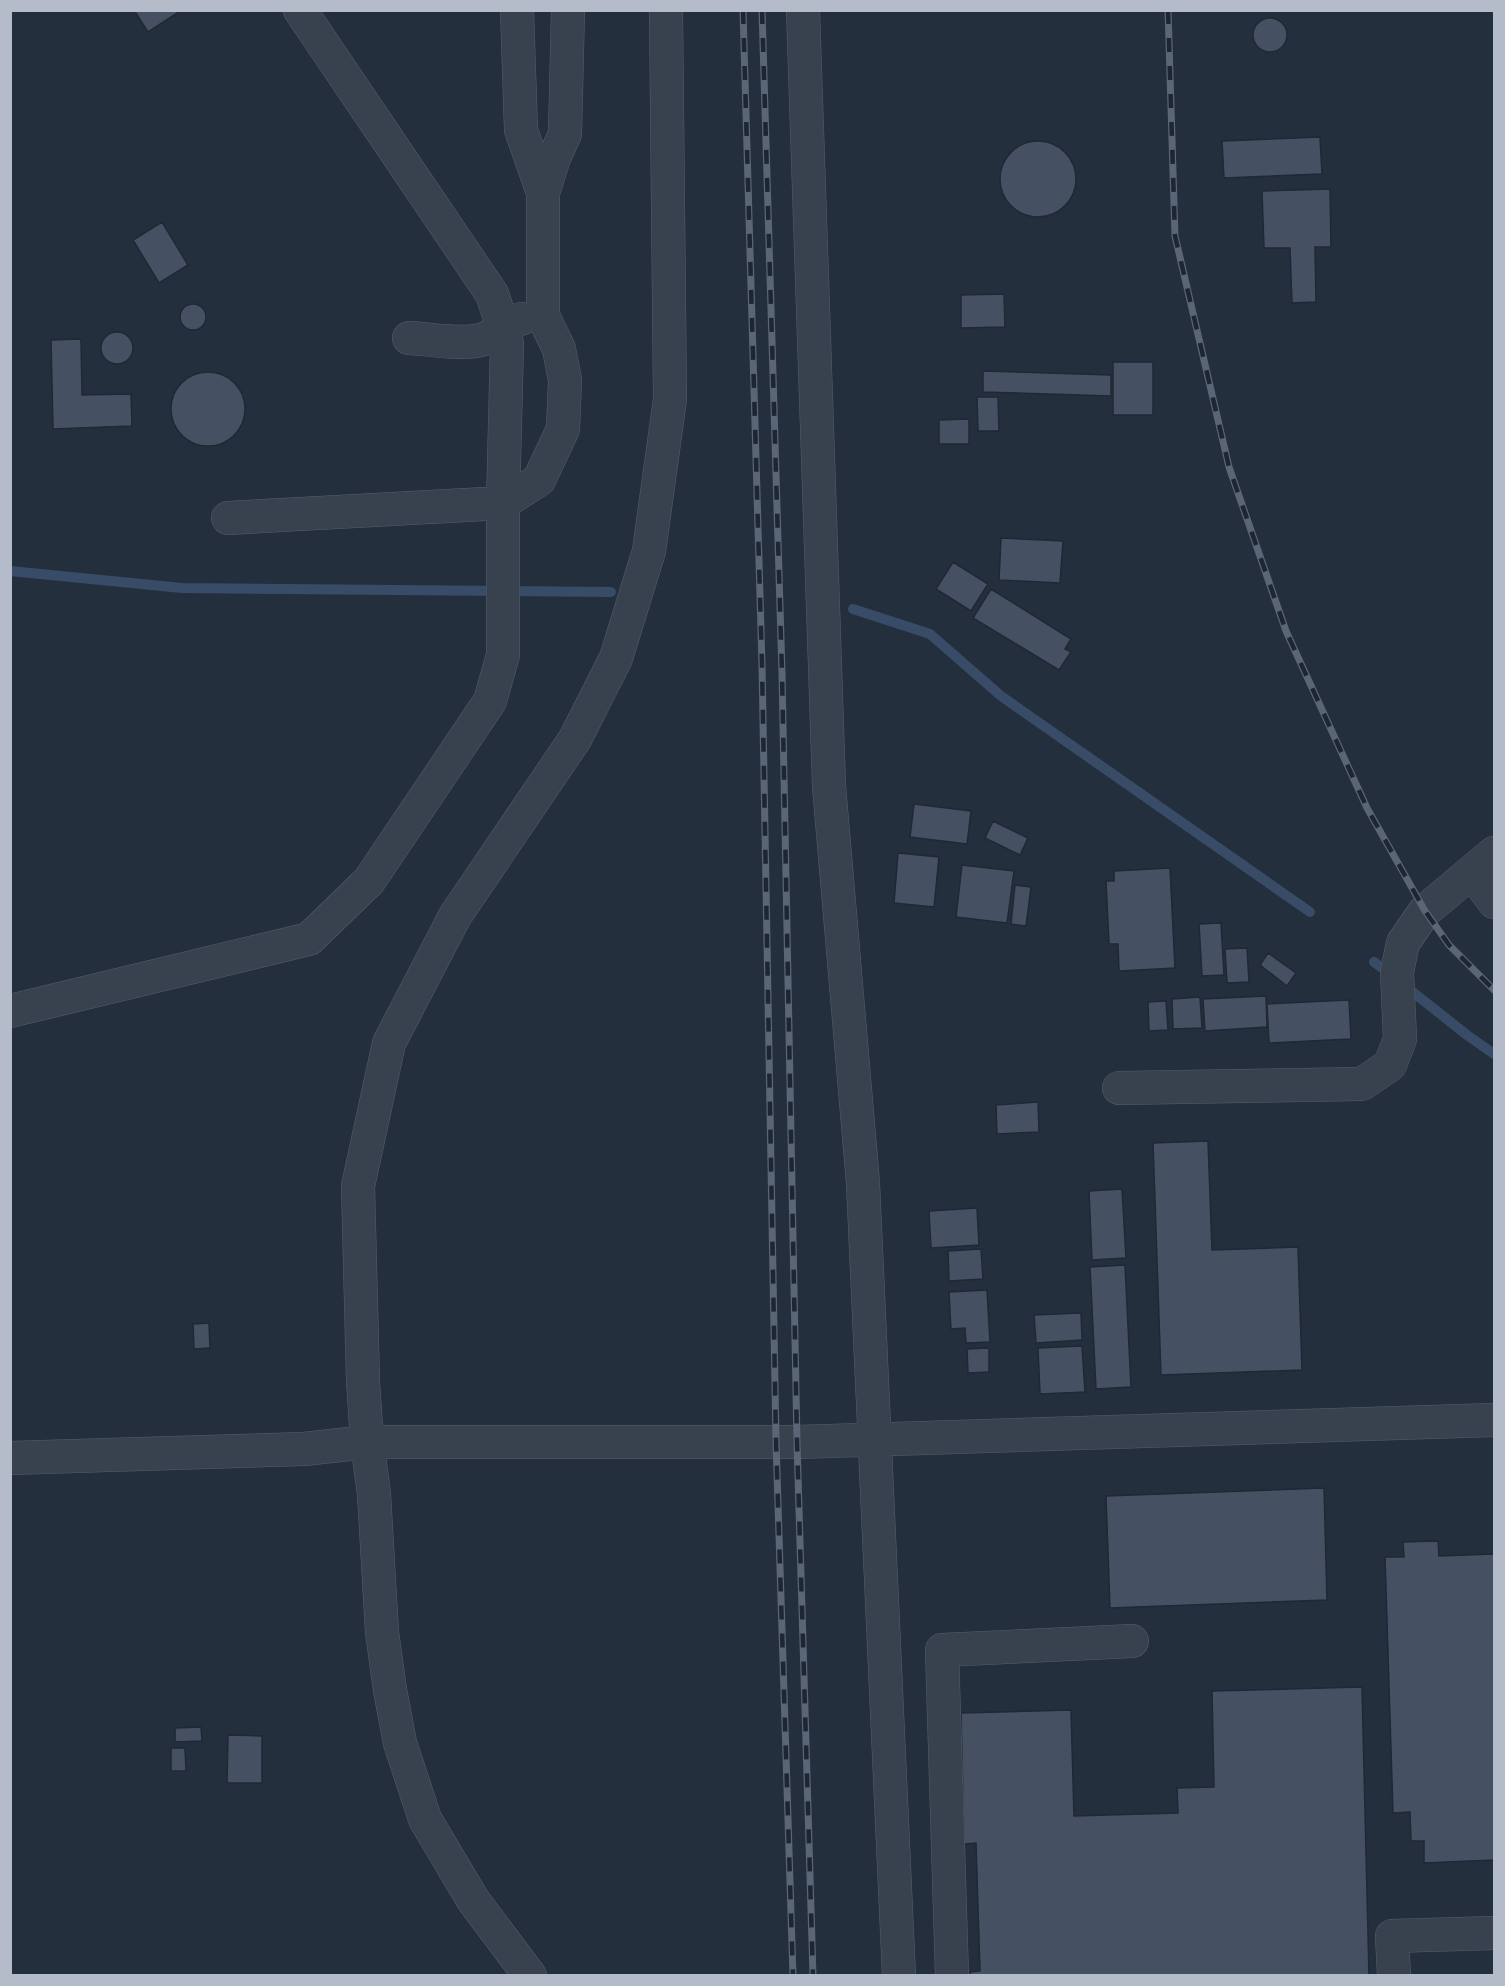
<svg xmlns="http://www.w3.org/2000/svg" width="1505" height="1986" viewBox="0 0 1505 1986" font-family="Quicksand,sans-serif">
  <rect width="100%" height="100%" fill="#242f3e"/>
  <g fill="none" stroke-linecap="round" stroke-linejoin="round">
    <!-- stream -->
    <path stroke="#394c67" stroke-width="10" d="M10 571 182 588 611 592
      M853 609 930 634 1001 696 1310 912
      M1374 962 1393 976
      M1405 986 1467 1035 1494 1054"/>
  </g>
  <!-- building -->
  <path fill="#455162" stroke="#1f2835" stroke-width="1.5" d="M134 10H182L148 32Z
    M1253 35a17 17 0 1 1 34 0a17 17 0 1 1-34 0Z
    M1320 137 1322 174 1224 178 1222 141Z
    M1000 179a38 38 0 1 1 76 0a38 38 0 1 1-76 0Z
    M1330 189 1331 247H1315L1316 302 1292 303 1290 248H1264L1262 191Z
    M162 222 188 265 159 283 133 240Z
    M1004 294 1005 327 961 328V295Z
    M180 317a13 13 0 1 1 26 0a13 13 0 1 1-26 0Z
    M101 348a16 16 0 1 1 32 0a16 16 0 1 1-32 0Z
    M81 339 82 395 131 394 132 426 53 429 51 340Z
    M1113 362H1153V415H1113Z
    M983 371 1111 375V396L983 392Z
    M171 409a37 37 0 1 1 74 0a37 37 0 1 1-74 0Z
    M977 397H998L999 431H978Z
    M969 419V444H939V420Z
    M1001 538 1063 541 1060 583 999 580Z
    M953 562 988 584 971 611 936 589Z
    M991 589 1071 639 1065 649 1071 652 1059 670 973 618Z
    M914 804 971 811 967 844 910 837Z
    M993 821 1028 838 1020 855 985 838Z
    M898 853 939 857 934 907 894 903Z
    M962 865 1014 871 1007 923 956 917Z
    M1170 868 1175 968 1119 971 1118 944H1109L1106 881H1114V871Z
    M1015 885 1031 887 1026 926 1011 924Z
    M1221 923 1224 975 1202 976 1199 924Z
    M1247 948 1249 982 1227 983 1225 949Z
    M1268 953 1296 973 1287 986 1260 965Z
    M1266 996 1267 1027 1205 1031 1203 999Z
    M1200 997 1202 1028 1173 1029 1172 999Z
    M1349 1000 1351 1039 1269 1043 1267 1004Z
    M1166 1001 1168 1030 1149 1031 1148 1002Z
    M1038 1102 1039 1132 997 1134 996 1105Z
    M1208 1141 1212 1250 1298 1247 1302 1370 1161 1375 1153 1143Z
    M1122 1189 1126 1258 1092 1260 1089 1191Z
    M977 1208 979 1245 931 1248 929 1211Z
    M981 1249 983 1279 949 1281 948 1251Z
    M1125 1265 1131 1387 1096 1389 1090 1267Z
    M987 1290 990 1342 966 1343 965 1328 951 1329 949 1292Z
    M1081 1313 1082 1340 1036 1343 1034 1315Z
    M209 1323 210 1348 194 1349 193 1324Z
    M1082 1346 1085 1392 1040 1394 1038 1348Z
    M989 1348V1372L968 1373 967 1349Z
    M1324 1488 1327 1600 1110 1608 1106 1496Z
    M1438 1541 1439 1556 1494 1554V1860L1424 1863V1841H1411L1410 1812 1393 1813 1385 1557H1404L1403 1542Z
    M1362 1687 1369 1976H970V1972L980 1971 976 1843 964 1844 961 1713 1071 1710 1074 1816 1178 1813 1177 1788 1214 1787 1212 1691Z
    M201 1727 202 1741 175 1742V1728Z
    M228 1735 262 1736V1783H227Z
    M171 1748H185L186 1771H171Z"/>
  <g fill="none" stroke-linecap="round" stroke-linejoin="round">
    <!-- minor casing -->
    <g stroke="#565f6c" stroke-width="34">
      <path id="minor" d="M517 10 521 130 543 193
        M803 10 829 786 863 1183 899 1976
        M409 338C430 339 465 346 484 339 497 334 507 322 521 319
        M228 518 503 503 539 480 563 429 565 380 559 349 543 316V193L554 158 565 134 568 10
        M1472 872 1494 902
        M10 1011 309 939 369 881 490 701 503 655V503L507 344 503 327 492 294 300 10
        M1119 1088 1362 1084 1390 1065 1400 1039 1397 972 1403 943 1425 911 1494 853
        M10 1458 304 1449 367 1442H797L1494 1420
        M530 1976 473 1900 425 1819 400 1743 390 1690 382 1632 374 1494 367 1442 363 1381 358 1186 389 1043 455 916 575 739 616 658 649 551 670 399 666 10
        M952 1976 942 1650 1132 1641
        M1394 1976 1392 1936 1494 1933"/>
    </g>
    <!-- minor -->
    <use href="#minor" stroke="#38414e" stroke-width="33"/>
    <!-- rail casing -->
    <g stroke="#5a6575" stroke-width="7">
      <path id="rail" d="M743 10 762 665 776 1441 793 1976
        M762 10 782 673 797 1442 813 1976
        M1168 10 1175 236 1229 467 1286 631 1367 808 1425 911 1449 945 1494 990"/>
    </g>
    <!-- rail -->
    <use href="#rail" stroke="#1d2633" stroke-width="4.5" stroke-dasharray="14" stroke-linecap="butt"/>
  </g>
  <!-- border -->
  <rect width="1505" height="1986" fill="none" stroke="#b4bcc9" stroke-width="24"/>
</svg>
